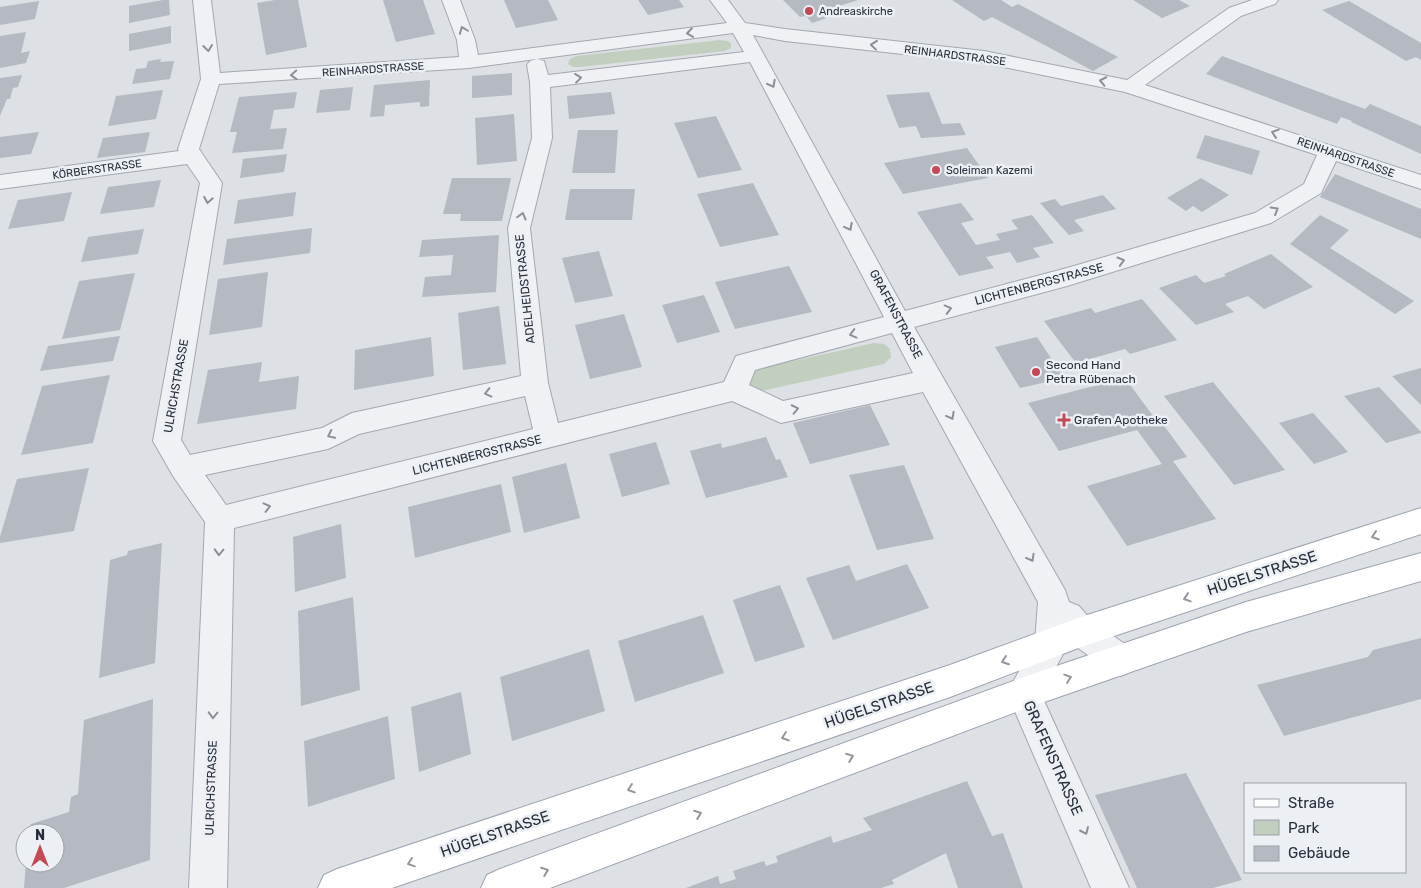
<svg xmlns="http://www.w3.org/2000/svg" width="1421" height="888" viewBox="0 0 1421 888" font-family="Rubik,sans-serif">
  <rect width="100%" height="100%" fill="#dde0e5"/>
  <!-- green -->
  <path fill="#c2cfbe" d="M720 40 727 41 731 43V48L725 51 580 67H573L568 64 570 59 576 56Z
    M874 343 884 344 890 349 891 357 884 364 766 390H756L749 384 750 375 757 369Z"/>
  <!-- building -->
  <path fill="#b4b9c2" d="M163 0H169L170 15 129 23V6Z
    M275 0H298L307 47 266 55 257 3Z
    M383 0H423L435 34 396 42Z
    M504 0H548L558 20 516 28Z
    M638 0H679L684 7 648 15Z
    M783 0H858L820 12 827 18 812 23 806 16 800 17Z
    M952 0H1001L1012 7 1018 4 1118 57 1093 71 992 17 984 21Z
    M1133 0H1179L1190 6 1162 18Z
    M39 1 35 19 0 25V7Z
    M1349 1 1421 43V60L1416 57 1406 61 1322 10Z
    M171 26V43L129 51V34Z
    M26 32 21 53 30 51 26 63 0 68V36Z
    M1222 56 1365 109 1370 104 1421 126V154L1351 122 1352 121 1341 117 1337 124 1206 74Z
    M161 59 160 62 174 61 170 79 132 84 136 69 146 68 148 61Z
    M512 73V95L472 98V76Z
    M22 75 18 87 13 88 10 99H7L0 116V78Z
    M430 80 429 106 420 107V102L385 105 384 116 370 117 374 85Z
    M353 87 350 110 316 113 320 90Z
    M163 90 156 119 108 126 116 96Z
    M297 92 294 108 274 110 270 129 287 128 283 149 232 153 237 132H230L239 97Z
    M611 92 615 114 569 119 567 96Z
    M929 92 942 124 960 123 966 135 921 138 916 126 899 128 886 95Z
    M514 114 517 161 477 165 475 118Z
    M716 116 742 170 698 178 674 123Z
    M578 130H618L615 173H572Z
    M39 132 31 154 0 158V137Z
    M150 132 145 152 97 158 103 138Z
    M1205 135 1260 151 1252 175 1196 158Z
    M967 148 988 178 903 194 884 163Z
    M287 154 284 172 240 178 243 159Z
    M1335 174 1421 209V239L1320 197Z
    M452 178H511L502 221H460L461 214H443Z
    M1201 178 1229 195 1202 212 1193 206 1186 211 1167 198Z
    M161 180 154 207 100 214 108 187Z
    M753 183 779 235 720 247 697 194Z
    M570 189H635L632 220H565Z
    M72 192 64 221 8 229 18 200Z
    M296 192 293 216 234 224 238 200Z
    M1103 195 1116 209 1074 220 1084 231 1069 235 1040 203 1055 199 1061 206Z
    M961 203 974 220 961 223 976 245 1000 240 996 234 1018 229 1011 220 1032 215 1054 243 1033 248 1040 257 1017 263 1010 252 986 257 994 268 959 276 917 212Z
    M1320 215 1349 230 1330 248 1414 301 1395 314 1290 244Z
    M312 228 310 253 223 265 227 239Z
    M144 229 138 254 81 262 88 237Z
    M499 235 496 292 422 297 425 277 451 275 453 255 419 257 422 240Z
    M599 251 613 296 575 303 562 258Z
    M1271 254 1313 287 1264 309 1248 296 1225 304 1234 312 1196 325 1159 288 1196 275 1204 283 1226 276 1224 274Z
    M789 266 812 312 735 329 715 282Z
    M268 272 262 327 209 335 218 279Z
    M135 273 120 330 62 339 79 281Z
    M704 295 720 332 677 343 662 305Z
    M1142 299 1177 340 1130 354 1125 349 1076 363 1044 321 1091 308 1095 313Z
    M499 306 506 364 463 370 458 313Z
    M624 314 642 367 590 379 575 325Z
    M120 336 113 361 40 371 48 346Z
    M431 337 434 376 354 390 355 350Z
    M1037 337 1064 378 1020 388 995 347Z
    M262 362 259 382 299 376 296 409 197 424 208 370Z
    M1421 368V405L1392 376Z
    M110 375 93 443 21 455 42 386Z
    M1125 378 1159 424 1162 423 1187 457 1173 461 1216 519 1127 546 1087 486 1162 464 1137 430 1059 451 1028 403Z
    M1213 382 1285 470 1234 485 1164 396Z
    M1379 387 1421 432V433L1386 443 1344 396Z
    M870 405 890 445 810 464 793 423Z
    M1313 413 1348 452 1314 464 1279 423Z
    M766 437 776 460 780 459 788 477 706 498 690 451 721 443 722 448Z
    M656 442 670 484 622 497 609 454Z
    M566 463 580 518 524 533 512 477Z
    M904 465 934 539 877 550 849 475Z
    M89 468 74 531 0 543V537L17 479Z
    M501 484 511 532 415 558 408 507Z
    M341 524 346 578 295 592 293 537Z
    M162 543 155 663 99 678 110 560 127 555 128 551Z
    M907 564 929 608 833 640 806 578 849 565 856 581Z
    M780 585 805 647 755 662 733 600Z
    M353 597 360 690 301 706 298 611Z
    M703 615 724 673 635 702 618 641Z
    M1421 638V699L1284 736 1257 685 1368 657 1373 650Z
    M589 649 605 711 512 741 500 677Z
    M461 692 471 754 419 772 411 707Z
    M153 699 150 860 64 888H24L26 863H55V833H30L31 824 69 812 71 797 78 794 84 720Z
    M388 716 395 779 308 807 304 741Z
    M1186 773 1242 880 1213 888H1137L1095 795Z
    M967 781 992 836 1003 833 1023 888H958L946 853 892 880 894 884 881 888H686L718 876 720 884 736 879 733 871 764 861 766 866 778 862 776 856 831 836 833 843 872 830 863 818Z"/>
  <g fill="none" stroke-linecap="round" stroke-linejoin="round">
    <!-- street casing -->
    <g stroke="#a3a7af" stroke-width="2">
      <path id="street" d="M193 0H211L220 73 459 57 457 40 442 0H460L475 40 478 55 727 23 710 0H728L745 23 785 29 984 51 1127 80 1229 8 1252 0H1278L1275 4 1241 16 1145 85 1421 175V189L1336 161 1321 193 1271 223 1067 286 914 327 1065 590 1069 602 1079 606 1092 621 1132 649 1137 660 1132 671 1121 676 1110 671 1067 640 1062 656 1041 694 1129 888H1091L1007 693 1035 642 1038 602 923 392 781 423 732 401 234 528 227 888H189L205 522 173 476 153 441 200 183 187 164 0 189V175L179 151 178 149 201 79ZM733 33 744 52 548 75 544 61 537 59 530 61 527 65 530 82 532 138 508 228 521 376 352 413 322 428 190 455 181 440 222 183 199 149 219 84 469 68ZM753 35 785 41 984 63 1125 92 1317 155 1304 184 1255 213 1067 268 905 311ZM750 62 884 317 736 356 724 382 558 423 548 383 530 228 552 138 550 87ZM892 333 913 373 783 401 749 385 755 370ZM525 396 533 429 226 505 205 475 328 449 359 434Z"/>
    </g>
    <!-- primary casing -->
    <g stroke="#9da4b0" stroke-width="2">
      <path id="primary" d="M1421 508V534L1081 647 950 697 392 888H318L324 875 337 869 950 665 1081 617Z
        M1421 553V581L1246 632 1024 709 550 888H481L487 875 500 869 1024 677 1246 602Z"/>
    </g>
    <!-- street -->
    <use href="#street" fill="#eff1f4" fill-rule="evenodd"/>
    <!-- primary -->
    <use href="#primary" fill="#fff" fill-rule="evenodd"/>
  </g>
  <!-- one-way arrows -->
  <defs><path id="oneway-chevron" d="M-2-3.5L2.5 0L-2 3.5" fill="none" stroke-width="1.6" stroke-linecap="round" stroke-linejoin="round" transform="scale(1.25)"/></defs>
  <g stroke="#8b9098">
    <use href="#oneway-chevron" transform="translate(463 30) rotate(-111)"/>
    <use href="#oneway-chevron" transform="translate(690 33) rotate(172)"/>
    <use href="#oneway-chevron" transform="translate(874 45) rotate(-174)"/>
    <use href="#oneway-chevron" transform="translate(208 48) rotate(83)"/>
    <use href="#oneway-chevron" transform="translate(294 75) rotate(177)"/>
    <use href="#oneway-chevron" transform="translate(578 78) rotate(-7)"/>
    <use href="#oneway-chevron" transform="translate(1103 81) rotate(-168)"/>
    <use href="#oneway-chevron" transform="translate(772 84) rotate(62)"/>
    <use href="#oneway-chevron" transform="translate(1275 133) rotate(-162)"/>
    <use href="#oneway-chevron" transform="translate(208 200) rotate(100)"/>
    <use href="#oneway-chevron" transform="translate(1275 210) rotate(-31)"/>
    <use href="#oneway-chevron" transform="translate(522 216) rotate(-75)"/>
    <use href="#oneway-chevron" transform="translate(849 227) rotate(62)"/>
    <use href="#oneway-chevron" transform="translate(1121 261) rotate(-16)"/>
    <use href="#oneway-chevron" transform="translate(948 309) rotate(-15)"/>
    <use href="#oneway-chevron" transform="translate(853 334) rotate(165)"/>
    <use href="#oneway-chevron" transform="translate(488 393) rotate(167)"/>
    <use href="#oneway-chevron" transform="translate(795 409) rotate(-12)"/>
    <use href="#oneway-chevron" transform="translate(951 416) rotate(61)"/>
    <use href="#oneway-chevron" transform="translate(331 435) rotate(154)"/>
    <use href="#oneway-chevron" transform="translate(267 507) rotate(-14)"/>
    <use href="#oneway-chevron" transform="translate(219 552) rotate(92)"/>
    <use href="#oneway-chevron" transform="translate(1031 558) rotate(61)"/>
    <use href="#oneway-chevron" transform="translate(213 715) rotate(92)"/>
    <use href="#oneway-chevron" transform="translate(1085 831) rotate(66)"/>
  </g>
  <g stroke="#93969d">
    <use href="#oneway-chevron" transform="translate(1375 536) rotate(162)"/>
    <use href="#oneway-chevron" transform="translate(1187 598) rotate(162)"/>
    <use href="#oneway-chevron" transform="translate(1005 661) rotate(160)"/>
    <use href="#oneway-chevron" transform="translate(1068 678) rotate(-19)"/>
    <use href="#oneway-chevron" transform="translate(785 737) rotate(161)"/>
    <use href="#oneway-chevron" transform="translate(850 757) rotate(-21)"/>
    <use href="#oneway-chevron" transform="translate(631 789) rotate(161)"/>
    <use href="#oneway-chevron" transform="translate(698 814) rotate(-21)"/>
    <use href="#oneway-chevron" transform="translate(411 863) rotate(161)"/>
    <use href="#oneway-chevron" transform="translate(545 871) rotate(-21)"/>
  </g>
  <!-- markers -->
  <g fill="#c34957" stroke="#eceff3" stroke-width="2">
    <circle cx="809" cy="11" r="5"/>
    <circle cx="936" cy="170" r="5"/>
    <circle cx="1036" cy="372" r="5"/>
    <path d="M1061.5 412.5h5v5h5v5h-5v5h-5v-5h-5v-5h5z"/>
  </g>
  <g text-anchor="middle" stroke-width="5" stroke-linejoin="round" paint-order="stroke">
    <!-- far-poi labels -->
    <g font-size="11" fill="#272e3b" stroke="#eceff3" text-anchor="start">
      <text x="819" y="15">Andreaskirche</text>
      <text x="946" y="174">Soleiman Kazemi</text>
    </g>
    <!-- far-street labels -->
    <g font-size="11" fill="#272e3b" stroke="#eceff3">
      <text transform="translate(955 55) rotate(7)" y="4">REINHARDSTRASSE</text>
      <text transform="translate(373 69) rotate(-4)" y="4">REINHARDSTRASSE</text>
      <text transform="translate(1346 157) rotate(19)" y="4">REINHARDSTRASSE</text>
      <text transform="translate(97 169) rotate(-8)" y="4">KÖRBERSTRASSE</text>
    </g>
    <!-- street labels -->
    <g font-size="12" fill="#272e3b" stroke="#eceff3">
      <text transform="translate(1039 284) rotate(-15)" y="4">LICHTENBERGSTRASSE</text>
      <text transform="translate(525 289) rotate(-96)" y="4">ADELHEIDSTRASSE</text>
      <text transform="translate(896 314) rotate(62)" y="4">GRAFENSTRASSE</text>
      <text transform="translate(176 386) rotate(-80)" y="4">ULRICHSTRASSE</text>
      <text transform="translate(477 455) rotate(-14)" y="4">LICHTENBERGSTRASSE</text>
      <text transform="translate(211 788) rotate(-88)" y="4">ULRICHSTRASSE</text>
    </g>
    <!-- poi labels -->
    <g font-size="12" fill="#272e3b" stroke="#eceff3" text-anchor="start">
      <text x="1046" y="369">Second Hand<tspan x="1046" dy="14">Petra Rübenach</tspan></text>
      <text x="1074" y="424">Grafen Apotheke</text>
    </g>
    <!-- near-street labels -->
    <g font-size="15" fill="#272e3b" stroke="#eceff3">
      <text transform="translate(1262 573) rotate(-18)" y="5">HÜGELSTRASSE</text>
      <text transform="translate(879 705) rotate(-19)" y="5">HÜGELSTRASSE</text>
      <text transform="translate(1053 758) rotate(66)" y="5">GRAFENSTRASSE</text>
      <text transform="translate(495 834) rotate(-19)" y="5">HÜGELSTRASSE</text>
    </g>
  </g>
  <!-- legend -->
  <rect x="1244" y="783" width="162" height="90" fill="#eceff3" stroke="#9da2a9"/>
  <rect x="1254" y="799" width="25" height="8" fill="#ffffff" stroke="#9da2a9"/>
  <text x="1288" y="808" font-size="15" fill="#272e3b">Straße</text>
  <rect x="1254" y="820" width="25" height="15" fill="#c2cfbe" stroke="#9da2a9"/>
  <text x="1288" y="833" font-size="15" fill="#272e3b">Park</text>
  <rect x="1254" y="846" width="25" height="15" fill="#b4b9c2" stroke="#9da2a9"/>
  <text x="1288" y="858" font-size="15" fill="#272e3b">Gebäude</text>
  <!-- north arrow -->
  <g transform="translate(40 848)"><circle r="24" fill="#eceff3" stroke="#9da2a9"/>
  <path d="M0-4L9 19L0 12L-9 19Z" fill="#c34957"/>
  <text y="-8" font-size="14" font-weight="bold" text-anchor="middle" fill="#272e3b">N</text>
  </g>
</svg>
